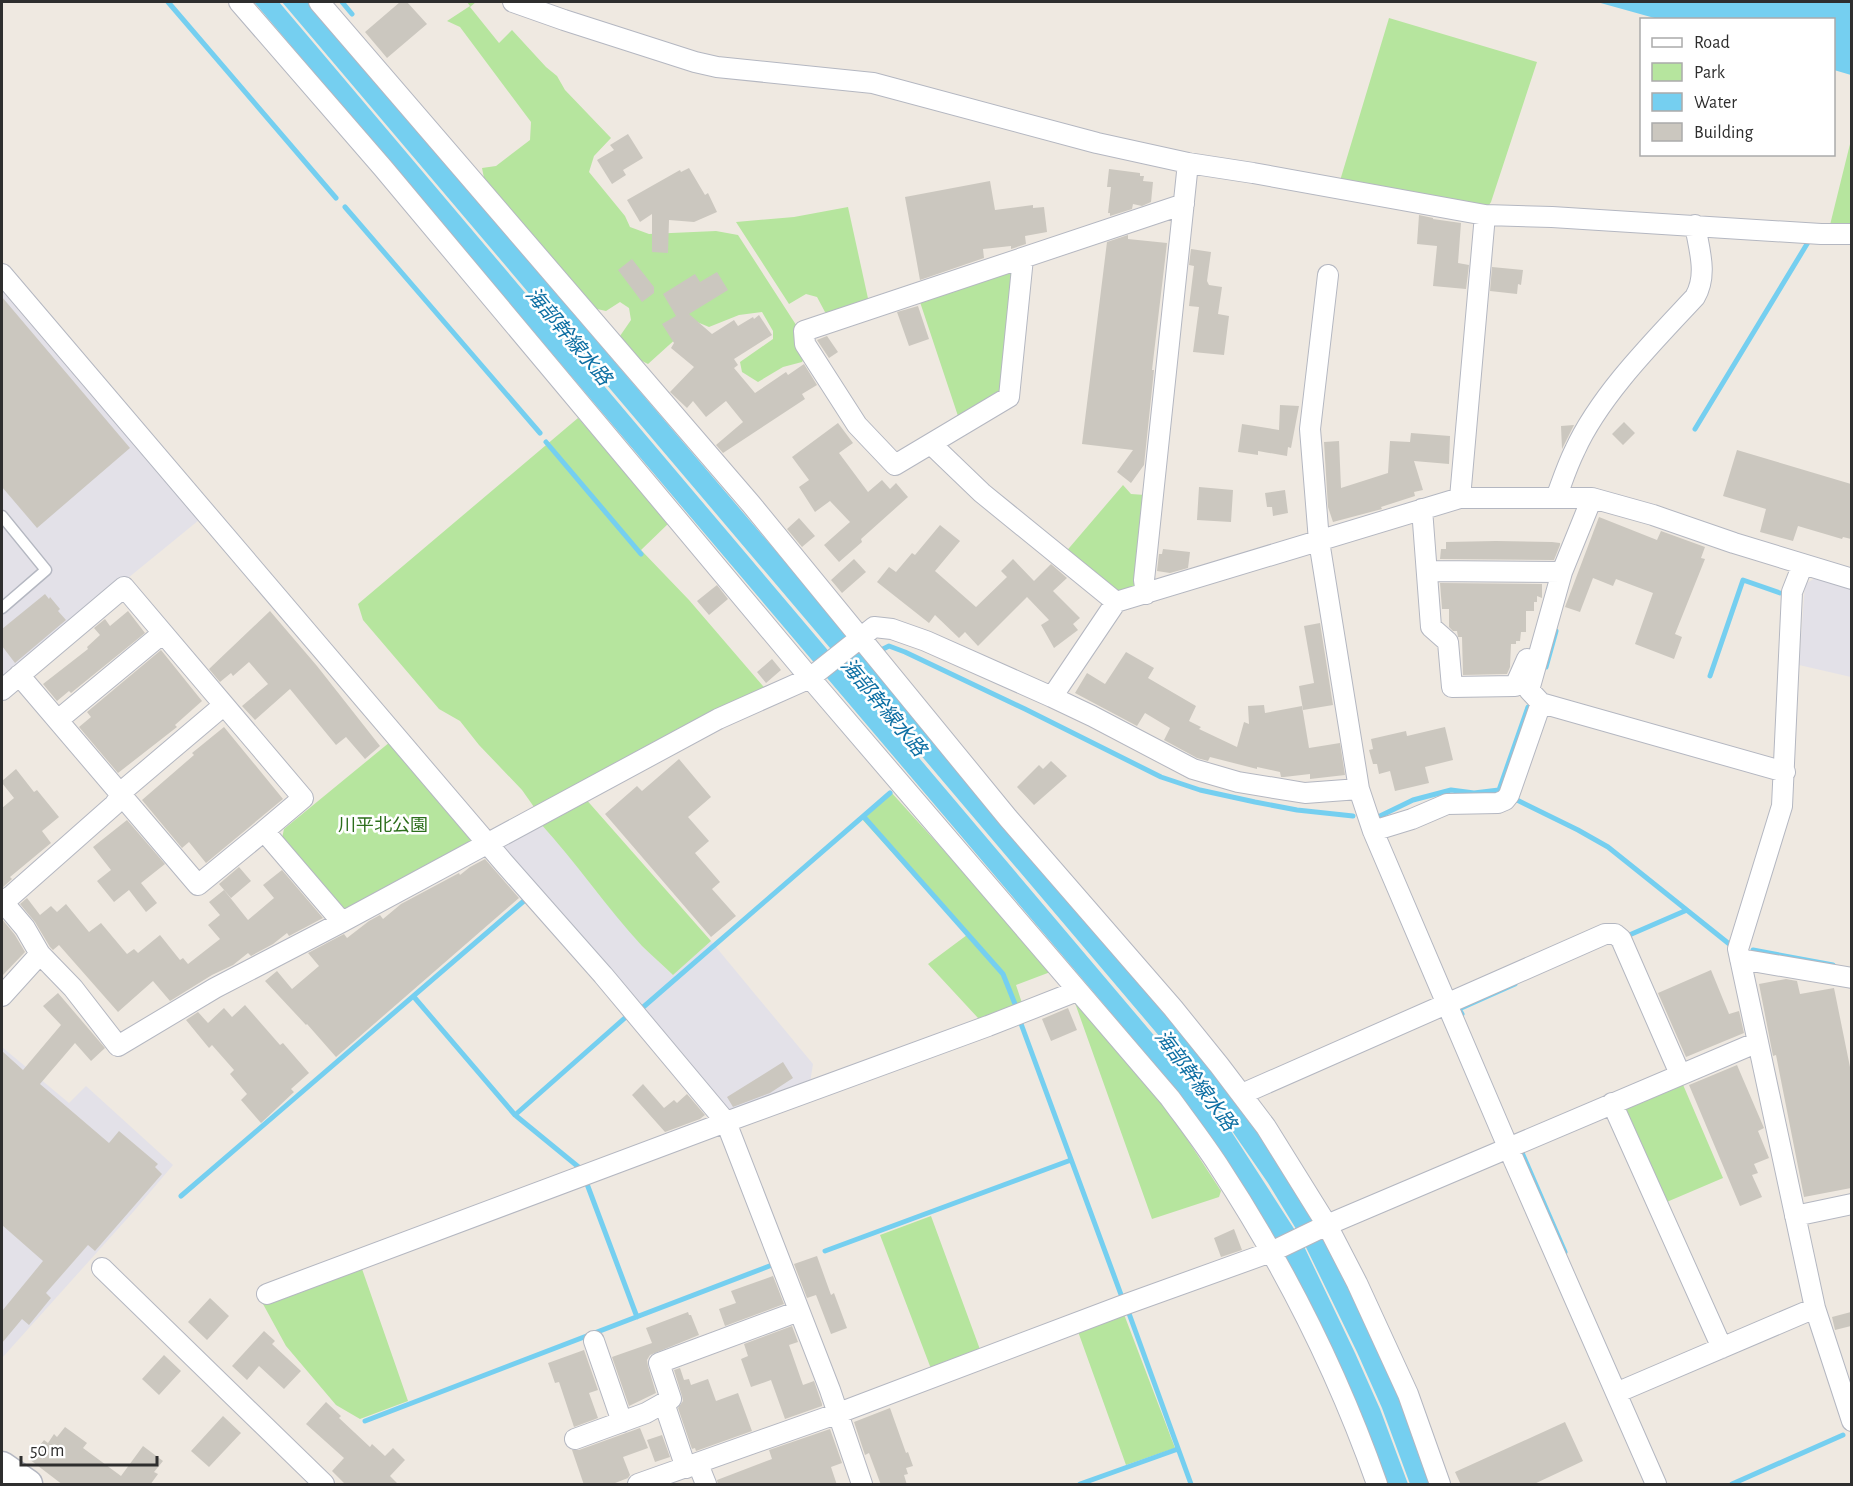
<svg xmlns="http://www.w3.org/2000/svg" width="1853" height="1486" viewBox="0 0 1853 1486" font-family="'Alegreya Sans','Noto Sans JP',sans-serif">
  <rect width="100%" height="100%" fill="#efe9e1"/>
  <!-- industrial -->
  <path fill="#e3e1e8" d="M2 290 199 520 2 681Z
    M1817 577 1851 589V677L1799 665 1805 584Z
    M540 823 563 848 596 891 642 946 673 975 711 941 813 1064 809 1089 728 1114 502 852 503 844Z
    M2 1047 69 1103 86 1086 173 1165 134 1211 2 1358Z"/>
  <!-- green -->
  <path fill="#b6e59e" d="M467 2H476L470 7 499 43 512 30 546 67 557 76 565 90 611 138 594 156 589 172 625 216 630 227 649 234 716 231 738 235 800 331 806 355 802 362 783 367 758 382 742 372 740 362 773 339V331L762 312 739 315 709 327 697 322 679 336 648 364 636 358 620 336 631 320 629 308 620 302 606 311 597 309 485 183 482 168 496 166 530 140 531 122 460 27 447 21 470 6Z
    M1389 18 1537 62 1491 202 1487 208 1339 184Z
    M1851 140V229H1829Z
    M848 207 869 303 839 318 825 312 817 297 806 294 789 304 736 222 794 217Z
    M1011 267 1017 272 1005 390 959 419 919 299Z
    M578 418 670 522 641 550 689 600 768 692 566 794 534 807 522 790 479 745 460 721 439 709 363 620 358 604Z
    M1123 485 1131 494 1145 495 1137 584 1129 593 1115 596 1064 554Z
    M390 742 476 842 351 910 341 908 282 838 284 829Z
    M890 791 1053 971 1016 985 1025 1012 987 1022 978 1018 928 964 967 935 861 818Z
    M584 797 711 941 673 975C663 965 652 956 642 946 606 907 576 862 540 823Z
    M1075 1003 1110 1038 1170 1113 1221 1191 1219 1197 1152 1219Z
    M1681 1080 1723 1178 1662 1204 1621 1113 1626 1102Z
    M931 1216 982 1355 933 1374 880 1235Z
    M361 1266 408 1401 360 1419 336 1405 286 1346 263 1304Z
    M1122 1309 1175 1448 1126 1465 1076 1326Z"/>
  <!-- water -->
  <path fill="#75cff0" d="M254 2H279L1196 1085 1229 1128 1300 1238 1355 1353 1380 1409 1408 1484H1387C1356 1404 1322 1323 1280 1247 1247 1188 1209 1134 1168 1080Z
    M282 2H308L1005 820 1212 1068 1257 1129 1320 1227 1400 1397 1432 1484H1410L1382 1408 1357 1352 1301 1237 1268 1183 1199 1083Z
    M1597 2H1851V75L1834 70V20L1658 19Z"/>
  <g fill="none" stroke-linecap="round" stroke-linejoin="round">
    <!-- stream -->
    <path stroke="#75cff0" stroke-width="5" d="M168 2 336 198
      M342 2 352 14
      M345 207 540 433
      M1695 429 1810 239
      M546 442 641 554
      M883 649 889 646 905 652 1025 709 1161 777 1200 790 1255 802 1297 810 1353 816
      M1546 667 1556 631
      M1710 676 1743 580 1780 593
      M1515 799 1578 830 1608 847 1733 947
      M1380 816 1413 800 1451 790 1474 793 1499 790 1528 707
      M864 817 1003 974 1017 1009
      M1627 936 1687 910
      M1753 950 1833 965
      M414 997 515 1115 581 1169
      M641 1009 890 793
      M1462 1014 1459 1009 1515 984
      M1020 1021 1123 1300
      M515 1115 626 1017
      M1520 1148 1565 1252
      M587 1184 637 1317
      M181 1196 525 900
      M825 1251 1071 1160
      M1127 1308 1191 1484
      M365 1421 772 1265
      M1080 1484 1178 1449
      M1732 1484 1843 1435"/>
  </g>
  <!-- building -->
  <path fill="#cbc7bf" d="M400 2H407L427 24 387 58 365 32Z
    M628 134 643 158 623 170 626 175 612 184 597 160 614 150 610 145Z
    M689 168 705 195 708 193 717 212 694 222 669 220 668 253 652 252V214L640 222 627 200 680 170 681 172Z
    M1109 169 1140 173V176H1144L1143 181 1153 182 1151 202 1142 206 1133 204 1132 209 1110 216V213H1108L1111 187H1107Z
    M990 181 995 210 1033 205V208L1044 207 1047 232 1025 236 1026 244 1011 249V246L983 249 984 258 920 280 905 197Z
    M1419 215 1433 218V219L1461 223 1458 263 1469 265 1466 289 1433 286 1437 246 1417 244Z
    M1128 235V239L1167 243 1152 370H1154L1144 465 1131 483 1117 472 1133 450 1082 444 1107 242Z
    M1191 249 1211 252 1207 281 1209 285 1222 287 1218 314 1229 316 1224 355 1193 352 1199 307 1189 306 1194 266 1189 265Z
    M632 259 654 287V293L642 302 618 270Z
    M1492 267 1523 270 1521 285 1518 284 1517 294 1490 291Z
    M717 272 728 290 689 314 712 334 734 320 738 326 753 317 754 319 759 315 772 335 734 359 738 365 734 368 755 393 786 372 788 375 804 364 817 385 802 394 805 399 723 453 716 445 743 422 726 401 706 417 693 401 687 408 670 392 694 367 671 348 674 343 662 324 676 316 663 294 695 274 700 282Z
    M2 297 130 448 37 528 2 487Z
    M918 306 929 339 909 346 897 312Z
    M827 336 838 352 829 358 817 340Z
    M1280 405 1299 406 1291 448 1288 447 1287 456 1258 451V455L1238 452 1242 424 1279 430Z
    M1624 422 1635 433 1623 445 1612 434Z
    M838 423 853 443 839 453 868 492 882 480 890 489 896 483 908 497 861 539 862 542 839 562 824 545 850 522 830 501 815 512 799 487 809 480 792 457Z
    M1574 425 1562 449 1561 426Z
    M1411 433 1450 436 1449 464 1414 461 1423 490 1414 492 1415 496 1381 507 1382 509 1333 522 1328 507 1324 442 1339 441 1341 488 1388 473 1390 441 1410 442Z
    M1737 450 1851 484V539L1843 537 1842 539 1798 526 1793 541 1760 532 1766 509 1723 496Z
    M1199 487 1233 490 1231 522 1197 520Z
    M1285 490 1288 513 1273 516 1272 507H1267L1265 493Z
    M1599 517 1657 540 1661 531 1705 547 1701 558 1705 559 1675 634 1682 637 1674 659 1635 644 1653 593 1616 579 1613 586 1593 578 1580 612 1565 607Z
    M799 518 815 536 802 547 787 529Z
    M940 525 960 541 935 571 976 607 1007 577 1001 571 1013 559 1034 581 1051 564 1067 578 1053 591 1080 618 1073 624 1078 630 1054 648 1041 625 1049 620 1027 597 978 646 965 632 959 638 935 615 929 623 877 582 889 567 896 572 912 553 915 555Z
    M1496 541 1552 542 1560 543V545L1554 560 1440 559 1441 549H1446V542Z
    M1163 549 1190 552 1188 568 1170 573 1157 571 1159 554H1162Z
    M854 559 866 572 842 593 831 580Z
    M1440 583 1542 584V598L1537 596V602H1534V611H1526V632H1521L1520 641H1516V644H1511L1510 667 1507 674 1463 675 1462 637H1458L1457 631H1453L1449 627V609H1442Z
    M717 585 728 599 709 615 697 601Z
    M45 594 49 599 50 597 60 609 58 611 66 620 15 663 2 646V629Z
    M128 611 145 633 71 693 69 691 57 701 43 684 88 649 87 647 100 635 94 628 105 619 110 626Z
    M270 611 317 666 380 746 365 759 346 737 336 745 290 689 255 720 242 706 268 684 249 662 233 676 231 673 220 682 209 669Z
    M1320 623 1333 705 1303 710 1299 686 1314 683 1304 626Z
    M161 650 202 701 175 725 177 727 118 773 79 727 91 717 87 712Z
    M1126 652 1154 668 1148 678 1196 706 1189 721 1201 727 1199 729 1237 747 1244 722 1249 724 1248 706 1264 705 1265 713 1302 706 1309 748 1340 743 1345 775 1310 779V774L1284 777H1281L1280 772 1257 767V769L1210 757 1208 761 1197 758 1164 740 1170 728 1145 713 1137 726 1075 693 1087 673 1105 684Z
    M772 659 781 670 766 683 757 672Z
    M224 727 283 799 206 863 189 842 182 848 142 800 194 755 192 753Z
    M1445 727 1453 760 1425 767 1429 783 1395 791 1390 771 1379 774 1377 764H1373L1369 750 1373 749 1371 739 1406 731 1407 736Z
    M679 759 711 797 688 817 709 841 695 853 720 882 712 889 736 916 711 937 605 814 637 786 642 791Z
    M1051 761 1067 776 1034 805 1017 787 1039 765 1043 769Z
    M16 769 34 792 37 790 59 817 42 831 51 843 10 877 12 879 2 888V808L14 798 2 783V781Z
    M127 820 165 864 141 883 157 903 146 912 129 890 114 902 97 881 111 870 93 847Z
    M485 859 519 898 336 1057 307 1024 306 1025 265 981 277 971 292 989 319 966 308 953 344 934 347 938 369 921 380 915 383 919 401 904 459 873 460 875 470 867Z
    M239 867 251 881 231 898 219 884Z
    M282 870 323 918 289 936 287 933 273 944 251 956 248 953 233 965 212 975 170 1001 153 981 118 1012 59 945 53 950 50 947 35 922 20 904 27 898 40 915 51 906 57 912 66 904 89 932 101 923 127 954 134 949 138 953 160 935 180 960 183 958 188 964 220 939 208 925 220 915 209 902 224 890 248 920 274 898 263 885Z
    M2 919 15 935 25 952 2 976Z
    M1711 970 1729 1014 1739 1011 1744 1033 1686 1057 1658 993Z
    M1786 979 1797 981 1800 994 1834 988 1851 1072V1188L1804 1197 1776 1055 1773 1056 1759 984Z
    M58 993 105 1048 91 1061 75 1043 40 1084 109 1143 119 1131 158 1164 155 1167 162 1174 95 1251 88 1245 46 1293 51 1298 29 1325 22 1319 2 1343V1311L43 1261 2 1225V1051L23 1070 61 1025 43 1006Z
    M245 1005 280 1045 283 1043 309 1073 291 1089 294 1092 261 1123 241 1100 247 1094 230 1074 234 1070 212 1045 209 1048 186 1020 198 1012 208 1023 224 1008 232 1017Z
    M1068 1008 1077 1030 1051 1041 1042 1019Z
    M783 1062 793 1078 770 1093 733 1107 727 1097Z
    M1737 1065 1764 1128 1758 1131 1769 1158 1754 1164 1758 1173 1752 1175 1762 1197 1740 1206 1689 1085Z
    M643 1084 664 1108 674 1100 677 1103 687 1094 705 1115 700 1119 665 1132 632 1095Z
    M1234 1229 1242 1250 1221 1257 1214 1238Z
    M817 1256 831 1295 834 1293 847 1328 831 1334 816 1295 807 1298 794 1264Z
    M773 1276 784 1304 725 1326 719 1309 736 1303 731 1291Z
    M210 1298 229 1316 207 1340 188 1322Z
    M688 1312 689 1315H691L699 1335 650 1355 647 1360 648 1366 656 1393 629 1406 612 1357 652 1343 646 1328Z
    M1851 1312V1326L1835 1330 1832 1317Z
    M792 1326 798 1342 789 1345 803 1385 814 1381 822 1404V1406L785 1419 771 1380 751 1387 741 1359 748 1356 744 1344Z
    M264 1331 275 1341 272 1344 301 1371 284 1389 259 1366 247 1380 232 1366Z
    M584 1350 598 1390 589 1393 598 1418 574 1427 559 1382 555 1383 548 1363Z
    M164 1355 181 1371 159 1395 142 1379Z
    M680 1368 684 1380 689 1379 691 1385 708 1379 716 1401 738 1393 752 1431 696 1451 695 1448 692 1449 678 1408 683 1401 682 1396 674 1370Z
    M326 1402 341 1416 339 1418 370 1447 372 1444 385 1456 393 1448 405 1460 390 1476 399 1485H346L332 1471 344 1458 306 1424Z
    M890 1408 906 1453 908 1452 913 1466 906 1468 908 1474 904 1475 907 1485H881L869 1453 865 1455 854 1422Z
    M223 1416 241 1433 209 1467 191 1451Z
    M1565 1422 1583 1461 1532 1485H1461L1455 1472Z
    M65 1427 87 1443 83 1448 121 1476 143 1446 163 1461 154 1472 158 1474 150 1485H63L29 1459 44 1440 48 1443 54 1434 57 1437Z
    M640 1428 648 1448 623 1457 630 1475 628 1478 610 1485H584L572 1450H579Z
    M830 1429 842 1463 831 1467 837 1485H718L717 1480 772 1459 769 1450Z
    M662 1435 670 1457 655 1462 647 1440Z"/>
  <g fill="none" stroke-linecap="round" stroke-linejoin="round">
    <!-- service casing -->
    <g stroke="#b4b7c1" stroke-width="13">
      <path id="service" d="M2 516 46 570 2 608"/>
    </g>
    <!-- minor casing -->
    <g stroke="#b4b7c1" stroke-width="22">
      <path id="minor" d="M239 2 383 168 810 678 1170 1098C1186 1120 1203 1142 1218 1165 1283 1264 1338 1373 1377 1484
        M319 2 751 504 1008 818 1173 1008 1219 1065 1266 1127 1327 1225 1357 1283 1408 1394 1440 1484
        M513 2 564 20 695 62 717 67 873 83 1097 143 1188 163 1253 173 1485 215 1552 217 1821 234H1852
        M1023 258 1009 397 895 465 857 425 805 344 804 331 1184 204
        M2 274 504 863 603 975 726 1122 830 1390 862 1484
        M1328 275 1310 429 1319 541 1359 789
        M931 444 982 493 1116 602
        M1460 498 1485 215
        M1556 498C1562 482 1567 466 1575 450 1600 395 1654 341 1695 297 1708 275 1699 249 1695 225
        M1422 509 1431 627 1448 642 1452 687 1515 686 1527 659
        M1803 564 1792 592 1782 806 1738 949 1815 1308 1852 1421
        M1427 571 1562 572
        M1146 594 1144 580 1188 163
        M19 675 198 885 264 831
        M2 690 124 587 303 798 264 831 342 922
        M1052 697 1116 602 1460 498H1592L1653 515 1734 543 1852 579
        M1541 703 1785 772
        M58 720 163 633
        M1373 831 1412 819 1447 804 1498 803 1505 800 1509 795 1541 703 1529 690 1562 572 1592 498
        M2 901 11 896 114 805 126 788 224 705
        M2 901 25 928 40 954
        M1740 959 1852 978
        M2 996 40 954 73 988 118 1046 215 988 342 922 718 719 810 678 874 627 892 629 926 641 1052 697 1092 716 1193 769 1238 782 1305 793 1359 789 1373 831 1508 1147 1656 1484
        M1242 1094 1605 934H1615L1621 939 1680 1074
        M1612 1103 1722 1348
        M1795 1216 1852 1204
        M102 1268 324 1484
        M267 1294 726 1122 988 1026 1077 991
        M594 1341 622 1422
        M1616 1393 1815 1308
        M664 1403 686 1468
        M575 1439 646 1413 671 1399 659 1363 799 1311
        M698 1464 706 1484
        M638 1484 836 1414 1121 1306 1271 1252 1327 1225 1758 1042"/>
    </g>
    <!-- secondary casing -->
    <g stroke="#b4b7c1" stroke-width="31">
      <path id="secondary" d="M2 1466 28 1484"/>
    </g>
    <!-- service -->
    <use href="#service" stroke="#fff" stroke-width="10"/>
    <!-- minor -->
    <use href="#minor" stroke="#fff" stroke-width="20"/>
    <!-- secondary -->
    <use href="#secondary" stroke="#fff" stroke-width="28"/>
  </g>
  <g text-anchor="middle" stroke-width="5" stroke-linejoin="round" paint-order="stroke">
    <!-- park labels -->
    <g font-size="18" fill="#2c6e1b" stroke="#fff">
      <text x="383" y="831">川平北公園</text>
    </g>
    <!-- water labels -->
    <g font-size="20" font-style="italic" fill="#0d6fa3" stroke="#fff">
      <text transform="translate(569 336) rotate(50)" y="7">海部幹線水路</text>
      <text transform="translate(884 707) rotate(50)" y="7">海部幹線水路</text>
      <text transform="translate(1196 1080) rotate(53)" y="7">海部幹線水路</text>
    </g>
  </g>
  <!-- border -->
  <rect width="1853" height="1486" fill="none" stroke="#2e2e2e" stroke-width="6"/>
  <!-- legend -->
  <rect x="1640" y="18" width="195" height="138" fill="#ffffff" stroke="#ababab" stroke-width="1.5"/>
  <rect x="1652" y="38" width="30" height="9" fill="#ffffff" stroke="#ababab" stroke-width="1.5"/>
  <text x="1694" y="48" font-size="18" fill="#2e2e2e">Road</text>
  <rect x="1652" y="63" width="30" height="18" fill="#b6e59e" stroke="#ababab" stroke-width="1.5"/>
  <text x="1694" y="78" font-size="18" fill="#2e2e2e">Park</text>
  <rect x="1652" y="93" width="30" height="18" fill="#75cff0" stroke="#ababab" stroke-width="1.5"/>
  <text x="1694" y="108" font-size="18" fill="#2e2e2e">Water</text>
  <rect x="1652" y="123" width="30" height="18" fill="#cbc7bf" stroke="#ababab" stroke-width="1.5"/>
  <text x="1694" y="138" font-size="18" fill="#2e2e2e">Building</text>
  <!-- scale -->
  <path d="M21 1456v9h136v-9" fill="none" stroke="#2e2e2e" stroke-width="3"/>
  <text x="30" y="1456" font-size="18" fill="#2e2e2e" stroke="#ffffff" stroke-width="4.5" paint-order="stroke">50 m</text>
</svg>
